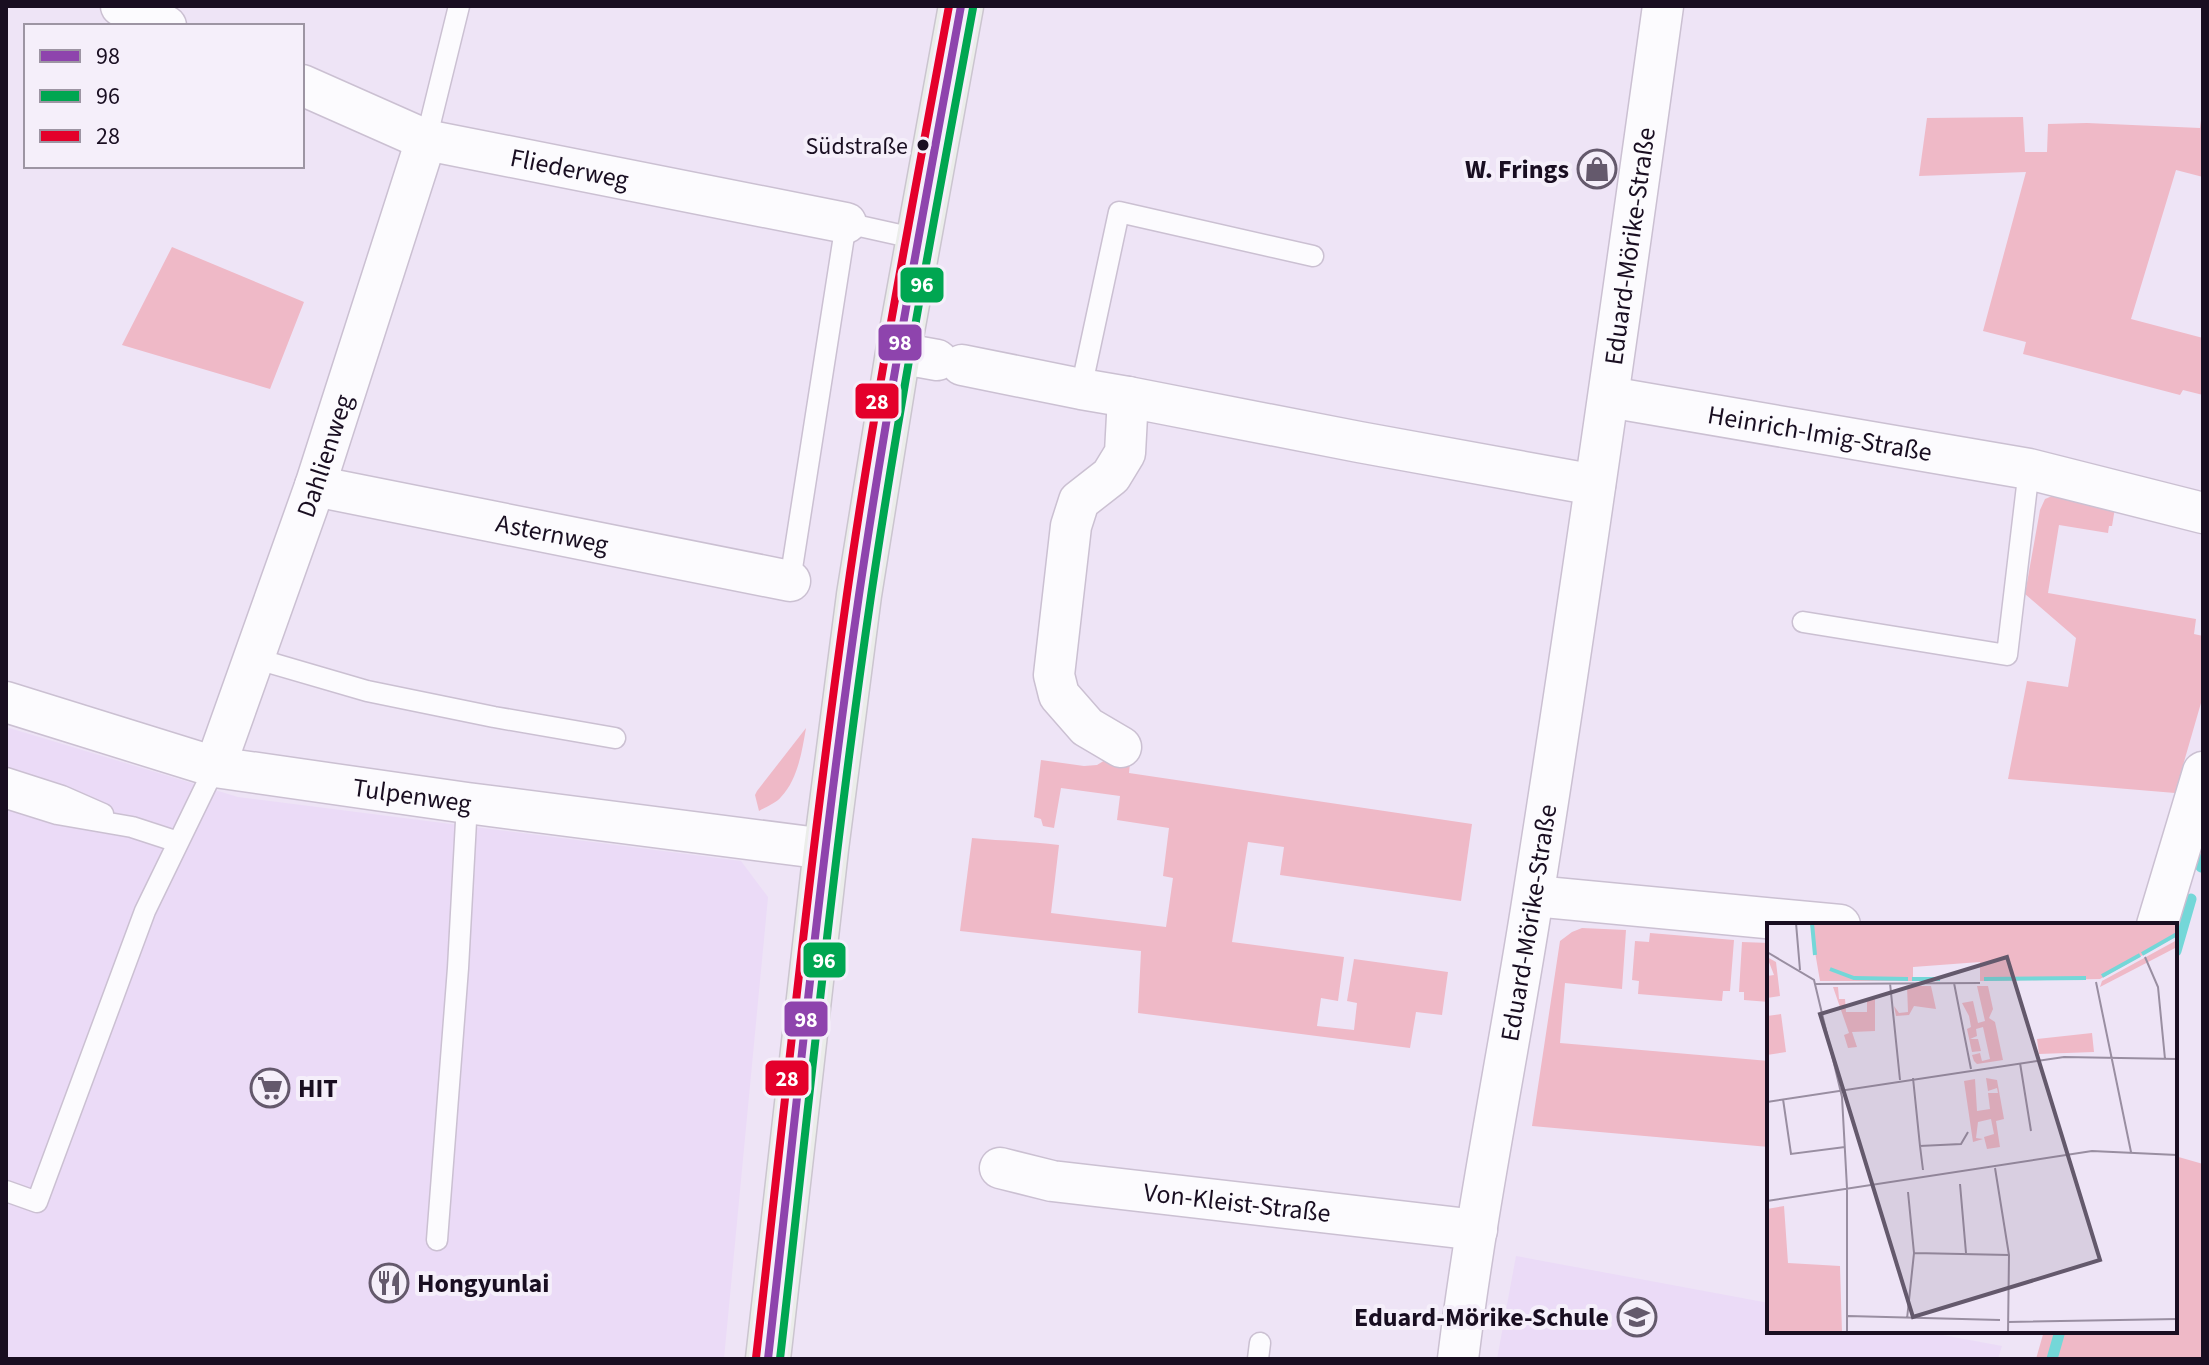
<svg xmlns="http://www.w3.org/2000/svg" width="2209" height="1365" viewBox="0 0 2209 1365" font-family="'Source Sans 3',sans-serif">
  <rect width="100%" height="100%" fill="#eee4f6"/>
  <!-- built -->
  <path fill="#ebdbf7" d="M6 727 238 797 741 861 768 897 724 1359H6Z
    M1516 1256 1769 1303V1331H1921L2002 1346 1998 1359H1497Z"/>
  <!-- green -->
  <path fill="#efb9c7" d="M2023 117 2025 152H2047L2048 124 2087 123 2200 128 2201 120H2203V177L2176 170 2131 319 2203 338V395L2183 390 2180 395 2023 354 2026 342 1983 331 2026 172 1919 176 1927 118Z
    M172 247 304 302 270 389 122 345Z
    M2057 494 2115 508 2112 526H2109L2108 533 2059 525 2048 593 2196 619 2194 634 2203 636V696L2175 793 2008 779 2027 681 2068 687 2076 638 2025 594 2040 510 2045 499Z
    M806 728C802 751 798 779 781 797 776 803 766 807 759 811L755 795 757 791Z
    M1115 754 1130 763 1129 773 1472 824 1461 901 1280 875 1284 847 1248 842 1232 942 1344 957 1338 1001 1321 998 1317 1026 1354 1030 1357 1003 1347 1001 1354 959 1448 972 1442 1015 1416 1012 1410 1048 1138 1013 1141 951 960 931 972 838C1002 841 1029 841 1059 845L1051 913 1166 927 1173 878 1163 876 1169 828 1117 820 1120 796 1061 788 1054 828 1043 826 1041 819 1034 817 1041 760 1084 766 1097 765Z
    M1582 928 1626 930 1622 989 1565 983 1560 1043 1769 1061V1147L1532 1126 1560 941 1572 932Z
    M1650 933 1734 940 1730 991H1723L1722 1001 1638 994 1639 981 1632 980 1635 941 1649 942Z
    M1742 942 1769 943V1002L1744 1000V992H1739Z
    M2175 1156 2203 1164V1359H2036L2044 1331H2175Z"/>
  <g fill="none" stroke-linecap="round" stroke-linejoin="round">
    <!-- stream -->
    <path stroke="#74d7d8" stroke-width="11" d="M2201 867 2203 859
      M2176 951 2191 899
      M2052 1359 2060 1331"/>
    <!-- service casing -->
    <g stroke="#cbc0d2" stroke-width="23">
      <path id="service" d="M426 140 459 6
        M1081 389 1119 212 1313 256
        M790 581 846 223 918 239
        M1803 622 2007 655 2029 469
        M254 658 367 691 494 717 615 738
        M6 778 62 796 103 814
        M6 798 57 814 132 827 178 842
        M6 1191 37 1202 145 911 215 767
        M437 1240 458 968 467 803
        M1258 1359 1260 1343"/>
    </g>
    <!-- minor casing -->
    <g stroke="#cbc0d2" stroke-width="43">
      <g id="minor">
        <path d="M121 6 166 26"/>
        <path id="s1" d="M302 85 426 140 846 223"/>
        <path d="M898 353 937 360"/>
        <path d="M962 365 1081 389 1128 397"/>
        <path id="s2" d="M1609 397 2029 469 2203 513"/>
        <path id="s3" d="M315 486 790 581"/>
        <path id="s4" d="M6 702 215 767 467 803 826 849"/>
        <path d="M1121 747 1087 727 1059 695 1054 675 1071 526 1079 501 1111 476 1125 453 1128 397 1359 442 1595 485"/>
        <path id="s5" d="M215 767 315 486 426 140"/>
        <path d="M1534 896 1840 925"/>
        <path d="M2157 925 2203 772"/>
        <path id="s6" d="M1000 1168 1052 1181 1477 1230"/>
        <path id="s7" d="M1458 1359C1477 1204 1509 1051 1533 897 1580 601 1622 303 1663 6"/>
      </g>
    </g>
    <!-- primary casing -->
    <g stroke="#cbc5cf" stroke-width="47">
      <path id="primary" d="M768 1359 826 849 859 595 898 353 961 6"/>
    </g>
    <!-- service -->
    <use href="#service" stroke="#fcfbfe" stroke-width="20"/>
    <!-- minor -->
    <use href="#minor" stroke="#fcfbfe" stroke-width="40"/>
    <!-- primary -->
    <use href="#primary" stroke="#ebedea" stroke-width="44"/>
    <!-- bus-1 casing -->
    <g stroke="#f5effa" stroke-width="14">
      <path id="bus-1" d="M768 1359C797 1104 822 849 859 595 888 398 925 202 961 6"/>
    </g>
    <!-- bus-2 casing -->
    <g stroke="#f5effa" stroke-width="14">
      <path id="bus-2" d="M780 1359C809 1105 834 849 871 596 900 399 937 204 973 8"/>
    </g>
    <!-- bus-3 casing -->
    <g stroke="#f5effa" stroke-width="14">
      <path id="bus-3" d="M756 1358C785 1103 811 848 847 594 875 397 913 202 949 6"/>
    </g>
    <!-- bus-1 -->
    <use href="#bus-1" stroke="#8e44ad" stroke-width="8"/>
    <!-- bus-2 -->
    <use href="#bus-2" stroke="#00a651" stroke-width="8"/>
    <!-- bus-3 -->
    <use href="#bus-3" stroke="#e4002b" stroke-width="8"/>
  </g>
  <!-- icons -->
  <defs>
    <g id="shop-ring" transform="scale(2)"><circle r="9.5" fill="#f5effa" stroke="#64596c" stroke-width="1.5"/><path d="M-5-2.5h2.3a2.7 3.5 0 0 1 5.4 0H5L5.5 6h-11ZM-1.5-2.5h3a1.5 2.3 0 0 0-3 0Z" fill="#64596c"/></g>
    <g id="supermarket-ring" transform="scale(2)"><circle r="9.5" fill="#f5effa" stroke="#64596c" stroke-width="1.5"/><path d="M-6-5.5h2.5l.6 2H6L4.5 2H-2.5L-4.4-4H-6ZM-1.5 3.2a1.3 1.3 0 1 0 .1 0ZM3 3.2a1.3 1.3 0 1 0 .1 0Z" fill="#64596c"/></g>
    <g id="restaurant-ring" transform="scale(2)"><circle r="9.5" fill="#f5effa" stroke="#64596c" stroke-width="1.5"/><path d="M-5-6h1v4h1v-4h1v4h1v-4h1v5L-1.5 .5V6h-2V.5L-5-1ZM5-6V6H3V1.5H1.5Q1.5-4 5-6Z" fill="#64596c"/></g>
    <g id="school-ring" transform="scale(2)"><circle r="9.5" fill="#f5effa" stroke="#64596c" stroke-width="1.5"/><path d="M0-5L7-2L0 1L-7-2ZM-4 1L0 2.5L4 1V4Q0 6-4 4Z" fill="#64596c"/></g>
  </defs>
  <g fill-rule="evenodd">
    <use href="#shop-ring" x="1597" y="169"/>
    <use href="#supermarket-ring" x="270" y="1088"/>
    <use href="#restaurant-ring" x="389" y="1283"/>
    <use href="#school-ring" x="1637" y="1317"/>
  </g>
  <!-- markers -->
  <circle fill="#190e21" stroke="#f5effa" stroke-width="3" cx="923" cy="145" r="7"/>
  <g text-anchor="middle" stroke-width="8" stroke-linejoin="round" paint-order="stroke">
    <!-- bus labels -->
    <g font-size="24" fill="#190e21" stroke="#f5effa" text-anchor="end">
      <text x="908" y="154">Südstraße</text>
    </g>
    <!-- street labels -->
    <g font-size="26" fill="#190e21" stroke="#f5effa">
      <text dy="9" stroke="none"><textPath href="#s1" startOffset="282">Fliederweg</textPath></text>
      <text dy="9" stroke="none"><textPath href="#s7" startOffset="1126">Eduard-Mörike-Straße</textPath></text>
      <text dy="9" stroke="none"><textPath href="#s2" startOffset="214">Heinrich-Imig-Straße</textPath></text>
      <text dy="9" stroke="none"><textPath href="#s5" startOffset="330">Dahlienweg</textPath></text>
      <text dy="9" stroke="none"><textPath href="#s3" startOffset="242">Asternweg</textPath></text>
      <text dy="9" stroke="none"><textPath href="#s4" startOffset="418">Tulpenweg</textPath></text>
      <text dy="9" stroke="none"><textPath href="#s7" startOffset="442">Eduard-Mörike-Straße</textPath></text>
      <text dy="9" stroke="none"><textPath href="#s6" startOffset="240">Von-Kleist-Straße</textPath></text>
    </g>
    <!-- poi labels -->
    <g font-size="26" font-weight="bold" fill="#190e21" stroke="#f5effa" text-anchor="end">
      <text x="1569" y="178">W. Frings</text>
      <text x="298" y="1097" text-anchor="start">HIT</text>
      <text x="417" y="1292" text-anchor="start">Hongyunlai</text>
      <text x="1609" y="1326">Eduard-Mörike-Schule</text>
    </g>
  </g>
  <!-- overview -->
  <g transform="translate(1767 923)">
    <rect width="410" height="410" fill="#eee4f6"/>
    <path d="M43 0H410V13L333 56 213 58V39L146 44V58H53ZM410 17V24L333 64 335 58ZM0 34 9 39 13 73 0 75V53L7 52ZM140 63H164L169 86 147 83 142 92 129 93 127 83 132 90 141 89ZM210 63H221L226 86 222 95 228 99 236 137 210 141 207 138 205 132 213 130 215 138 223 136 216 104 209 106 210 113 203 116H211L214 128 205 129 200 106 204 104 202 93 195 80 206 78 211 100 218 98ZM66 64H71L72 76H78L79 89H100V76L108 73V108L85 109 90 124 81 125 77 112 82 110ZM14 91 19 129 0 132V93ZM325 110 327 129 272 131 270 116ZM219 155 230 157 237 196 229 198 233 224 220 226 217 214 227 211 224 196 211 199 209 215 216 216 206 219 197 158 208 156 210 188 223 186 221 170H231L230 165 221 168ZM17 283 21 340 73 343 75 410H0V286Z" fill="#efb9c7"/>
    <path fill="none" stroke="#74d7d8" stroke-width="4" d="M45 0 48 32M375 31 410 11M63 46 87 55 141 56M335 53 373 32M145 56H173M217 56 319 55"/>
    <path fill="none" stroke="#998ea1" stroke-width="2" d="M29 0 33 47M0 4V29M0 29 47 57 75 174 80 265M378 34 391 64 398 136M329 59 364 229M123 60 133 157M187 60 204 146M48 61 213 60M253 140 264 208M146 155 153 223 194 221 201 209M16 176 24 231 78 224M0 179 297 134 410 136M153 223 156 247M228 245 242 332 241 410M193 261 199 330M80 265V410M0 278 325 228 410 232M147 330 242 332M81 393 233 397M140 396 147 330 141 269M241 399 410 396"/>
    <path fill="#64596c" fill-opacity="0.15" stroke="#64596c" stroke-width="4" d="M240 34 333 337 146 394 53 91Z"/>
    <rect width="410" height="410" fill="none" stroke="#190e21" stroke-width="4"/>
  </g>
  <g stroke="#f5effa" stroke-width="3">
    <rect x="899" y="266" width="46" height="38" rx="8" fill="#00a651"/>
    <rect x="877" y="323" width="46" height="39" rx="8" fill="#8e44ad"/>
    <rect x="854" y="382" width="46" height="38" rx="8" fill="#e4002b"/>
    <rect x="802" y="941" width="45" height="38" rx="8" fill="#00a651"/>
    <rect x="783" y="1000" width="46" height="38" rx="8" fill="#8e44ad"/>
    <rect x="764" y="1059" width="46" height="38" rx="8" fill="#e4002b"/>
  </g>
  <g font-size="22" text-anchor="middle" font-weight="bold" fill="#fff">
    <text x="922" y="292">96</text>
    <text x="900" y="350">98</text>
    <text x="877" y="409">28</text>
    <text x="824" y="968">96</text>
    <text x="806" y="1027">98</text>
    <text x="787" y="1086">28</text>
  </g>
  <!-- border -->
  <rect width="2209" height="1365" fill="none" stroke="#190e21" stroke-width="16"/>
  <!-- legend -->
  <rect x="24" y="24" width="280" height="144" fill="#f5effa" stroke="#9d95a3" stroke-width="2"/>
  <rect x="40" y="50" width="40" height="12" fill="#8e44ad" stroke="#9d95a3" stroke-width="2"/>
  <text x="96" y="64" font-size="24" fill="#190e21">98</text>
  <rect x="40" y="90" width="40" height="12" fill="#00a651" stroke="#9d95a3" stroke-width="2"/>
  <text x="96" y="104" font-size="24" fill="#190e21">96</text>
  <rect x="40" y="130" width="40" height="12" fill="#e4002b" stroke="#9d95a3" stroke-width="2"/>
  <text x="96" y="144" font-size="24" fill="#190e21">28</text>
</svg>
